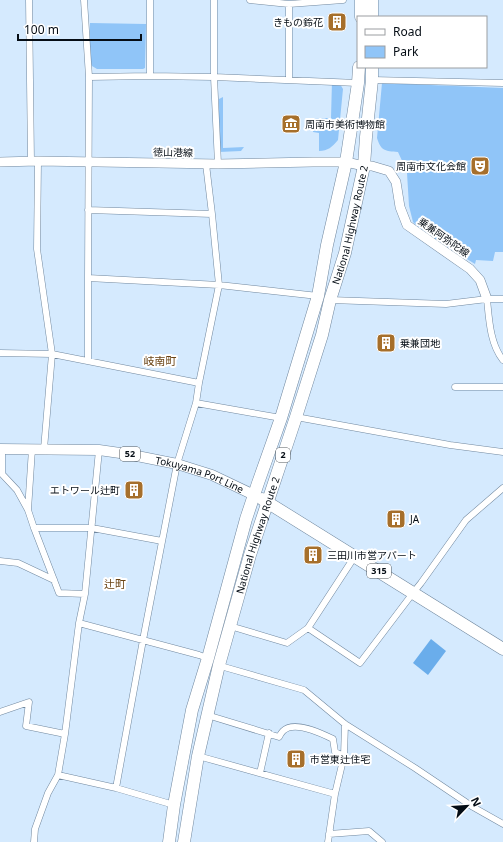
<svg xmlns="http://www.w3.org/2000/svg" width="503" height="842" viewBox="0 0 503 842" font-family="'Noto Sans','Noto Sans JP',sans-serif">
  <rect width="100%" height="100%" fill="#d5eafe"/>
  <!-- green -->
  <path fill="#90c5f8" d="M90 23 146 24 145 68 143 69H97L92 66 89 61Z
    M332 81 340 84 343 89 338 140C332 147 328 151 319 151V133L313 132 314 118H331Z
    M382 83 503 88V252H495L493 261 476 260 475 264 430 236 419 228 413 222 409 206 407 173 404 165 398 152C385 151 381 151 377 138Z
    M223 97V148L244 147 241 151 219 152V99Z"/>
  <!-- water -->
  <path fill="#6aadeb" d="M431 639 446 651 428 675 413 663Z"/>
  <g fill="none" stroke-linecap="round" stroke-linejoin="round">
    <!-- street casing -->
    <g stroke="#71889f" stroke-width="7">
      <path id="street" d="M29 0 31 161
        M84 0 89 77 88 278V361
        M214 0V77L218 164
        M250 0 289 4 343 0
        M289 4V80
        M150 76V0
        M89 77 150 76 214 77 358 83
        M372 80 503 83
        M38 161 37 249 52 354 44 449
        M88 210 212 214
        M88 278 219 285 318 296
        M487 299C489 319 490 344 503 360
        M330 300 446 304 487 299H503
        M0 353 52 354 199 383
        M455 387H503
        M196 403 281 418
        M296 417 450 445 503 452
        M2 449V474L17 490 28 510 34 528 59 593 85 594
        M28 510 32 449
        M34 528H92L162 541
        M0 561 18 563 54 580
        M79 623 199 655 210 659
        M230 626 287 643 308 628 355 556
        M308 628 360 663 413 593 421 583 466 520 503 488
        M217 665 304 690 345 724 415 768 473 807 503 824
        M0 712 29 702 26 726 65 734
        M207 715 279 737C280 735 281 733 283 731 294 720 321 733 333 739L335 752 344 756
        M198 756 335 794
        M260 773 269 733
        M58 775 116 788 174 805
        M116 788 143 640 177 464 196 403 199 383 219 285 212 214 206 164
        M329 834 369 831 382 842
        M34 842 35 829 48 793 58 775 65 734 79 623 85 594 99 450
        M328 842 335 794 344 756 345 724"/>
    </g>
    <!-- secondary casing -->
    <g stroke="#71889f" stroke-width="10">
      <path id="secondary" d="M0 162 38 161 218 164 313 162H346L364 166H372L389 171 396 182 400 207 407 225 470 269 480 280 487 299"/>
    </g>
    <!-- primary casing -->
    <g stroke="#71889f" stroke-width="11">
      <g id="primary">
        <path id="s1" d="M0 449 99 450 127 454 177 464 212 475 254 495"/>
      </g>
    </g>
    <!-- highway casing -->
    <g stroke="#71889f" stroke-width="13">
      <g id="highway">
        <path d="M361 17V0"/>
        <path d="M372 17V0"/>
        <path d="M262 499 503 649"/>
        <path d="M169 842 174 805 192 710 208 658 246 519 258 483 281 418 318 296 327 245 346 162 358 83 359 67"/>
        <path id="s2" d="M184 842 198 756 219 665 230 626 250 555 296 417 322 335 330 300 345 253 364 166 366 137 372 80V67"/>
      </g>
    </g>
    <!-- street -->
    <use href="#street" stroke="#fff" stroke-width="6"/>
    <!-- secondary -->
    <use href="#secondary" stroke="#fff" stroke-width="9"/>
    <!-- primary -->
    <use href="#primary" stroke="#fff" stroke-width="10"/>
    <!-- highway -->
    <use href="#highway" stroke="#fff" stroke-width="12"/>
  </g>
  <!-- icons -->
  <defs>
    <g id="building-square" transform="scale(1)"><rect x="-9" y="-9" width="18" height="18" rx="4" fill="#a66f2b" stroke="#fff"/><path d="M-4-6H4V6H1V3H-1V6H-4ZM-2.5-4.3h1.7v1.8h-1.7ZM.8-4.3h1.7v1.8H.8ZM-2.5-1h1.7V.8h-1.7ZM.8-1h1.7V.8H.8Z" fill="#fff"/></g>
    <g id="museum-square" transform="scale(1)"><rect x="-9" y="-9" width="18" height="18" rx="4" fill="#a66f2b" stroke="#fff"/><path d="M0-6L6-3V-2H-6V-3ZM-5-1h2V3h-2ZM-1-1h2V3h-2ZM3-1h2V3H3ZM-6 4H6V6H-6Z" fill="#fff"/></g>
    <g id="theatre-square" transform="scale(1)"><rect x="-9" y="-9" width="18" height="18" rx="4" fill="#a66f2b" stroke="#fff"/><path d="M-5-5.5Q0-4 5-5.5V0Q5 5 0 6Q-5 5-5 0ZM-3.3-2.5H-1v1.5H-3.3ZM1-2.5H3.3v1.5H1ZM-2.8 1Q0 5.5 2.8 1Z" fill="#fff"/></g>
  </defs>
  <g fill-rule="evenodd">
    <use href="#building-square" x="337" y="22"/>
    <use href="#museum-square" x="291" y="124"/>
    <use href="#theatre-square" x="480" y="166"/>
    <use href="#building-square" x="386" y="343"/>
    <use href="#building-square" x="134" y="490"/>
    <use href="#building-square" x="396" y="519"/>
    <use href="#building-square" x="313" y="555"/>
    <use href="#building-square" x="296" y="759"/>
  </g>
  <g text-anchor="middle" stroke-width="4" stroke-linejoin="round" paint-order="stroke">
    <!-- shield labels -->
    <g fill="#fff" stroke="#50565b" stroke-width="1">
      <rect x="120" y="447" width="20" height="14" rx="3"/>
      <rect x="276" y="448" width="14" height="14" rx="3"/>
      <rect x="367" y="564" width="24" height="14" rx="3"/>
    </g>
    <g font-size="9" font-weight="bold" fill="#050d15">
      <text x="130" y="457">52</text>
      <text x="283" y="458">2</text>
      <text x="379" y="574">315</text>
    </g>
    <!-- poi labels -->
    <g font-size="10" fill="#050d15" stroke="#fff" text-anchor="start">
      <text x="323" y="26" text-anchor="end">きもの鈴花</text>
      <text x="305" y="128">周南市美術博物館</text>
      <text x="466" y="170" text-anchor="end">周南市文化会館</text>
      <text x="400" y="347">乗兼団地</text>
      <text x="120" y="494" text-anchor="end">エトワール辻町</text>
      <text x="410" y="523">JA</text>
      <text x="327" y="559">三田川市営アパート</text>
      <text x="310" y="763">市営東辻住宅</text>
    </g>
    <!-- street labels -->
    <g font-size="10" fill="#050d15" stroke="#fff">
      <text transform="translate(173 152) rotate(1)" y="4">徳山港線</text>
      <text dy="4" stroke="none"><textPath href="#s2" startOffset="640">National Highway Route 2</textPath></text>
      <text transform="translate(444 237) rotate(35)" y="4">乗兼阿弥陀線</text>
      <text dy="4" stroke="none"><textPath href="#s1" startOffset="203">Tokuyama Port Line</textPath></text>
      <text dy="4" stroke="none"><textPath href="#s2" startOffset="316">National Highway Route 2</textPath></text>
    </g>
    <!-- neighbourhood labels -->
    <g font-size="11" fill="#6b4516" stroke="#fff">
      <text x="160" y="365">岐南町</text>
      <text x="115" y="588">辻町</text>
    </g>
  </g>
  <!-- legend -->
  <rect x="357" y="16" width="130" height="52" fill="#ffffff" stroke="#9b9ea1"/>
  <rect x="365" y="29" width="20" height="6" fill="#ffffff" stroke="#9b9ea1"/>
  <text x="393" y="36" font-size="12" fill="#050d15">Road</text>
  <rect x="365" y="46" width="20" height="12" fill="#90c5f8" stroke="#9b9ea1"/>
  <text x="393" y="56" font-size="12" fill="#050d15">Park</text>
  <!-- north arrow -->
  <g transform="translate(467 806) rotate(65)" stroke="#ffffff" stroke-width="3" paint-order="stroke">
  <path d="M0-3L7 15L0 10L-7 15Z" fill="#050d15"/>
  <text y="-6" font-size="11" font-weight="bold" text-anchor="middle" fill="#050d15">N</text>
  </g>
  <!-- scale -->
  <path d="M18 34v6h123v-6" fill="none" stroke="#050d15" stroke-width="2"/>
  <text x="24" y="34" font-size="12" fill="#050d15" stroke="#ffffff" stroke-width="3" paint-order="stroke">100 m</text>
</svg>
